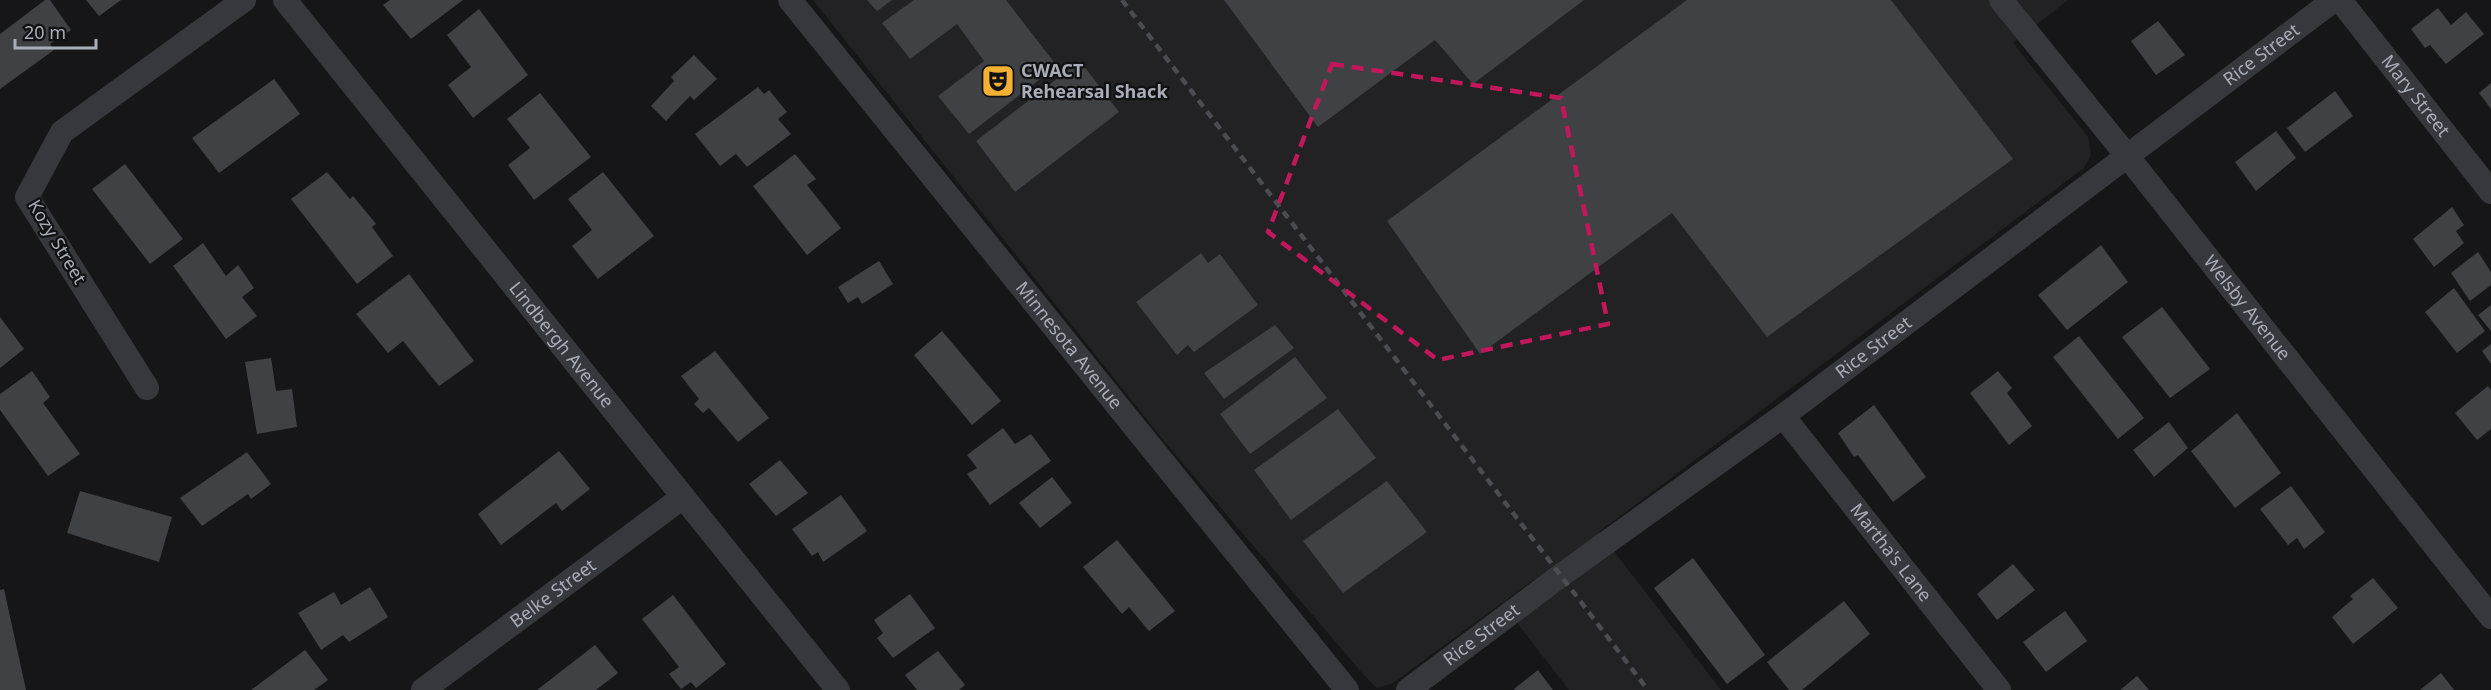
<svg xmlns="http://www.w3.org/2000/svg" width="2491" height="690" viewBox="0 0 2491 690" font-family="'Noto Sans',sans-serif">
  <rect width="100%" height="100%" fill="#161618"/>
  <!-- built -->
  <path fill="#222225" d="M813 0H2068L2013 43 2088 137 2091 155 2084 168 1599 532 1721 690H1569L1510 614 1544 588 1536 578 1393 683 1377 688 1363 674 1168 446Z"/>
  <!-- building -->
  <path fill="#404145" d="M45 0H50L71 30 50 44 54 50 0 89V34Z
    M86 0H121L99 16Z
    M390 0H463L411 39 383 5Z
    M867 0H892L877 11Z
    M914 0H1006L1057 66 969 134 938 96 984 61 957 24 910 59 882 23Z
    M1224 0H1584L1473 84 1435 40 1318 127Z
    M1687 0H1891L2013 159 1767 337 1672 213 1480 354 1387 221Z
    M2438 8 2451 25 2466 12 2484 34 2446 64 2430 45 2425 48 2411 29Z
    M479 9 528 75 473 118 448 85 471 67 447 35Z
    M2158 21 2185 55 2156 75 2131 41Z
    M694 55 717 79 694 100 690 96 666 121 651 106 674 81 671 77Z
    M1080 61 1119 112 1015 192 976 141Z
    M274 79 300 114 219 173 192 138Z
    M2491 83V109L2479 93Z
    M758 87 764 94 769 90 787 112 778 119 791 134 747 167 736 154 720 166 695 134Z
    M2335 91 2353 116 2305 152 2287 128Z
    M540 93 591 157 534 200 508 165 530 148 507 119Z
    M2276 131 2296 158 2256 191 2235 162Z
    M795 154 816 179 807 185 841 228 807 255 753 186Z
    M125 164 183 239 150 264 92 189Z
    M327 172 350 199 353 196 376 224 372 227 393 256 357 284 291 199Z
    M603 172 654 236 598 279 572 246 592 230 568 199Z
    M2452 207 2464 225 2456 231 2464 243 2434 267 2413 239Z
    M203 243 226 276 238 265 254 288 242 297 257 316 226 339 173 266Z
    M2101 245 2128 282 2067 330 2038 295Z
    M2478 252 2491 272V285L2470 301 2451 273Z
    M1201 253 1208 263 1220 254 1258 305 1194 352 1188 345 1177 355 1136 302Z
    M879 261 893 284 862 304 858 297 848 303 838 287Z
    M409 274 474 361 439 386 403 341 388 353 356 314Z
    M2454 288 2485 331 2457 353 2425 312Z
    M2491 305V331L2478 315Z
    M2162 307 2210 369 2170 398 2122 337Z
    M0 317 24 349 0 368Z
    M1275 325 1294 348 1224 399 1204 373Z
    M942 331 1001 401 972 425 914 355Z
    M2079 336 2144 418 2118 439 2053 357Z
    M2491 344V364L2482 351Z
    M715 351 769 418 738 442 709 408 703 413 694 404 699 399 681 376Z
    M1295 357 1327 398 1250 454 1220 414Z
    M271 358 276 391 292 389 297 427 257 434 245 362Z
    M32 371 50 397 43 403 80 454 48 476 0 410V394Z
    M1998 371 2012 388 2007 393 2032 426 2009 445 1970 393Z
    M2488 386 2491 390V429L2477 440 2455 413Z
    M1874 405 1926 477 1893 502 1858 455 1854 457 1838 433Z
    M1338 409 1376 458 1291 520 1254 470Z
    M2237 413 2281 473 2235 508 2191 451Z
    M2169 422 2188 448 2154 477 2133 450Z
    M1003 428 1015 444 1031 434 1051 461 990 505 967 474 977 468 967 455Z
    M559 451 590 489 562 511 556 503 501 545 478 514Z
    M247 452 271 484 251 499 248 494 202 526 180 498Z
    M780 460 808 493 776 516 749 484Z
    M1052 477 1072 503 1040 528 1019 503Z
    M1387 481 1427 532 1343 593 1303 541Z
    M2291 486 2325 532 2304 549 2297 538 2288 545 2260 509Z
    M80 491 172 517 159 562 67 533Z
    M841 495 867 531 823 562 818 552 812 556 792 529Z
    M1117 540 1175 611 1149 631 1129 607 1122 614 1083 567Z
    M1693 558 1765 655 1727 684 1654 588Z
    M2013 564 2035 590 1997 620 1977 594Z
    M2373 578 2398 608 2353 644 2332 617 2353 599 2350 596Z
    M370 587 388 617 349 642 343 635 321 650 298 613 334 592 341 605Z
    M4 589 26 690H0V590Z
    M910 594 935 628 893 658 877 638 883 633 874 620Z
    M673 595 726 664 696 688 691 682 681 689 669 674 679 667 642 619Z
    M1844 601 1870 634 1802 690H1789L1767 662Z
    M2065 611 2087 641 2046 672 2023 642Z
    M595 645 618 673 596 690H537Z
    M305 650 328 680 314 690H251Z
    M938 651 965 685 959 690H917L905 675Z
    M1538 670 1553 690H1515L1514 689Z
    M2441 673 2454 690H2420Z
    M2137 676 2149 690H2120Z"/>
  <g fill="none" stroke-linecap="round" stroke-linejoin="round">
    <!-- street -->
    <g stroke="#37383d" stroke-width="24">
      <path id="s1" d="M285 0 838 690"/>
      <path id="s2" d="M790 0 1347 690"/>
      <path id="s3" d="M2001 0 2128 157 2491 617"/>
      <path id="s4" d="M2340 0 2491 192"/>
      <path d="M147 388 27 197 62 132 244 0"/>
      <path id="s5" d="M1783 416 1999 690"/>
      <path id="s6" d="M423 690 683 497"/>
      <path id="s7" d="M1408 690 1560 576 1783 416 2334 0"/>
    </g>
    <!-- rail -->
    <path stroke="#4a4c52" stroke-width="4.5" stroke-dasharray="8 6" stroke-linecap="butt" d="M1122 0 1648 690"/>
  </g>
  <!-- marked area -->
  <path fill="none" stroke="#c2185b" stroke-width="4.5" stroke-dasharray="12 8" stroke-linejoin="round" d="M1332 64 1561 98 1608 324 1438 360 1268 232Z"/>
  <!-- icons -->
  <defs>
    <g id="theatre-square" transform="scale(1.725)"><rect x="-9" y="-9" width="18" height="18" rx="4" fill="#f2b134" stroke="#111113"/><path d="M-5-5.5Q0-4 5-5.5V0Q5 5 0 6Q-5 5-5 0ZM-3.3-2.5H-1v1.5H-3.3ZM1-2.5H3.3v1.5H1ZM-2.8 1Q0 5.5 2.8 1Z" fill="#111"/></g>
  </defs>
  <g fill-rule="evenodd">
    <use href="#theatre-square" x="998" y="81"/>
  </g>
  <g text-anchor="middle" stroke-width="4.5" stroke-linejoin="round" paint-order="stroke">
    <!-- street labels -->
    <g font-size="18" fill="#a8adb8" stroke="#111113">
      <text dy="6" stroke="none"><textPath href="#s7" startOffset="1064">Rice Street</textPath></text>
      <text dy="6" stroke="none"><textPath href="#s4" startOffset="122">Mary Street</textPath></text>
      <text transform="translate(57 242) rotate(59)" y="6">Kozy Street</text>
      <text dy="6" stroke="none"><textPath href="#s3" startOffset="394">Welsby Avenue</textPath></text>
      <text dy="6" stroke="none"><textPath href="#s1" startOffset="442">Lindbergh Avenue</textPath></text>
      <text dy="6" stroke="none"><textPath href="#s2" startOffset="444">Minnesota Avenue</textPath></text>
      <text dy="6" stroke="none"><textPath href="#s7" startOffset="578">Rice Street</textPath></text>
      <text dy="6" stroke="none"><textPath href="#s5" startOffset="174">Martha's Lane</textPath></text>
      <text dy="6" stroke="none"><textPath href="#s6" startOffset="162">Belke Street</textPath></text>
      <text dy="6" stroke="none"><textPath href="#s7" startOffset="92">Rice Street</textPath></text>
    </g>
    <!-- poi labels -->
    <g font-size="18" font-weight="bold" fill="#a8adb8" stroke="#111113" text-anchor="start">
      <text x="1021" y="77">CWACT<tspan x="1021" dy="21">Rehearsal Shack</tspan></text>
    </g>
  </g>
  <!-- scale -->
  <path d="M15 39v9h81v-9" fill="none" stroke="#a8adb8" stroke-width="3"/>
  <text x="24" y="39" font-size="18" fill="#a8adb8" stroke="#111113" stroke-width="4.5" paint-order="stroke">20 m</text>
</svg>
